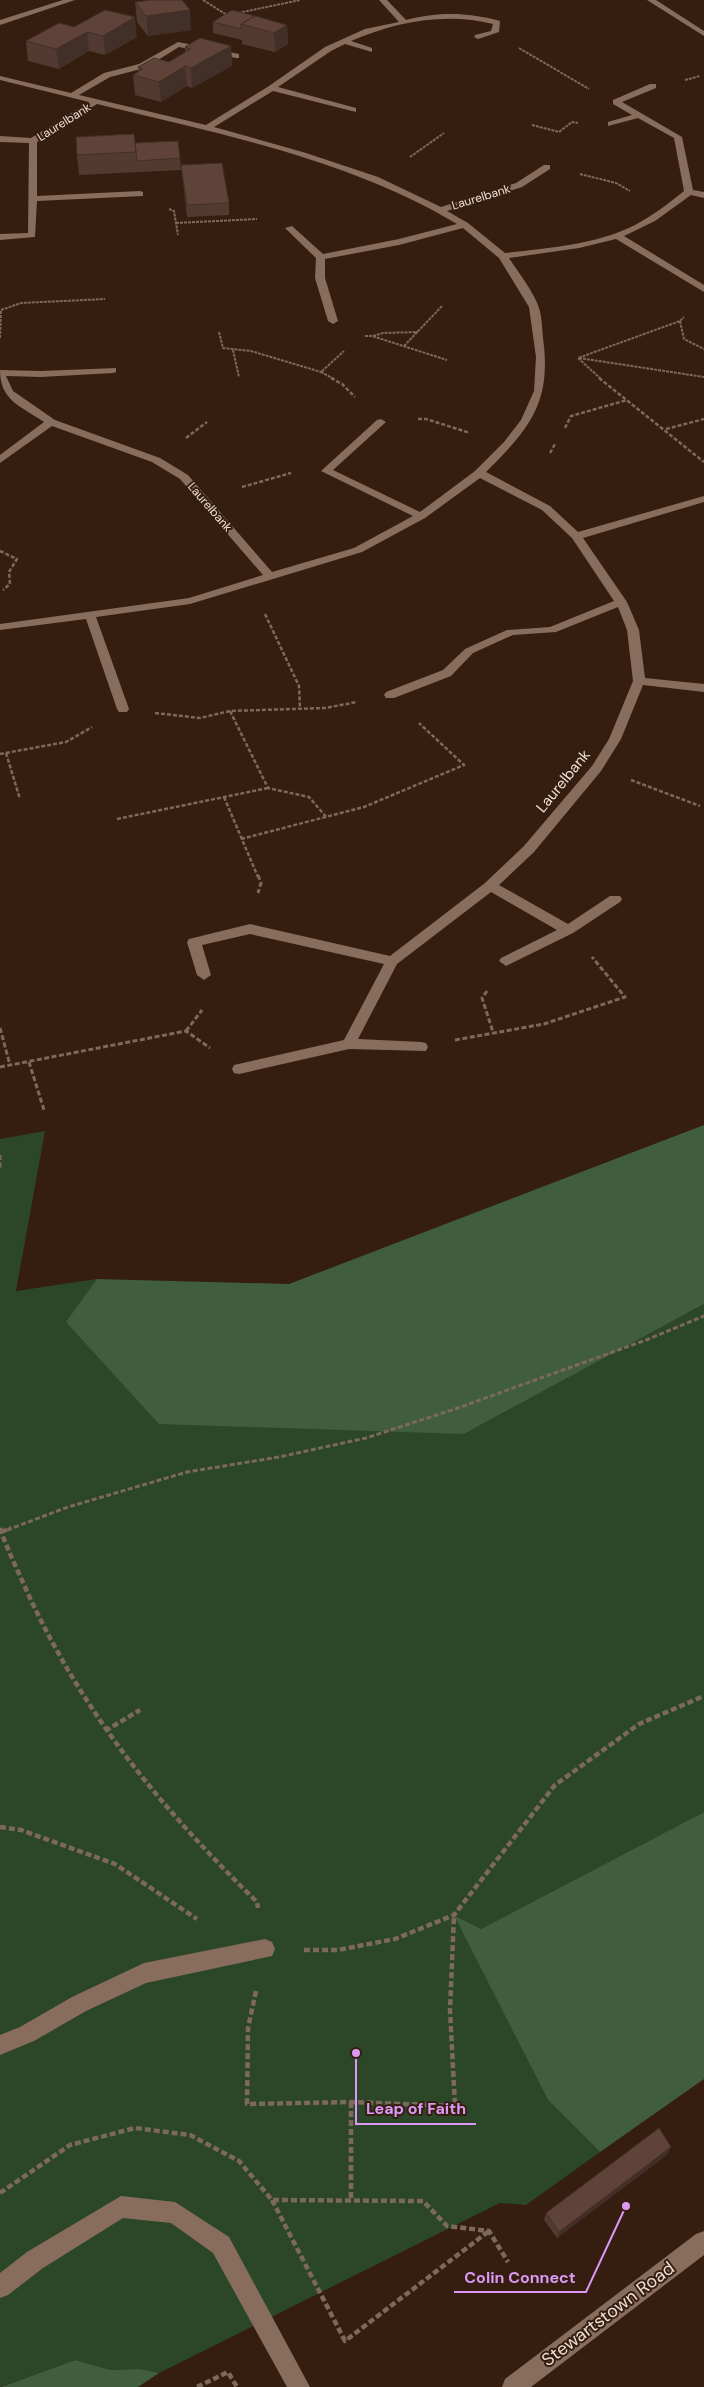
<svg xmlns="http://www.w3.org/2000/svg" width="704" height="2387" viewBox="0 0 704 2387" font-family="'DM Sans',sans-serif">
  <rect width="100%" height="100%" fill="#351e0f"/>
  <!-- green -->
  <path fill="#2b4728" d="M45 1131 16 1291 97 1279 66 1323 464 1434 704 1304V1812L481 1929 455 1915 548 2100 600 2152 526 2205 500 2203 159 2373 140 2369 111 2370 75 2360 0 2387V1139Z"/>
  <!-- forest -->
  <path fill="#405e3c" d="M704 1125V1304L464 1434 159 1424 66 1322 97 1279 289 1284Z
    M704 1812V2079L600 2152 548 2100 454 1915 481 1929Z
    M75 2360 111 2370 140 2369 159 2373 138 2387H1Z"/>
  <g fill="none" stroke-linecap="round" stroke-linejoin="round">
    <!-- path-far3 -->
    <path stroke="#7d695c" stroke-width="2" stroke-dasharray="3 1" stroke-linecap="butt" d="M203 0 227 15
      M238 13 300 0
      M519 48 589 89
      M685 80 700 76
      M532 125 559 132 572 122 578 123
      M410 157 444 133
      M580 174 616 183 630 191
      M169 209 174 211 178 235
      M176 223 257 219
      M1 310 21 303 105 299
      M680 321 684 339 704 349
      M219 332 223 348 251 351 321 372
      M365 336H372L447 360
      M373 336 383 333 418 332
      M0 338 1 310
      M404 346 442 306
      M233 350 239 377
      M579 358 704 377
      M334 379 321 372 344 351
      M601 379 578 358 680 321 684 317"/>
    <!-- path-far2 -->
    <path stroke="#7d695c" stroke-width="2.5" stroke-dasharray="4 2" stroke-linecap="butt" d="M331 378 342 384 355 397
      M599 378 704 462
      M418 419H426L470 433
      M565 428 571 416 627 400
      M666 429 704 419
      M186 438 207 422
      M550 453 555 444
      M242 487 291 473
      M0 551 17 559 9 572 10 584 3 590
      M265 614 299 686 300 709
      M230 711 268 788 309 797 327 818
      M155 713 200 718 230 711 325 708 357 702
      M6 753 20 799
      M0 754 66 742 92 727
      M631 780 700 806
      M224 797 258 877
      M117 819 268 788
      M241 839 364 807 464 765 419 723"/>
    <!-- path-far1 -->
    <path stroke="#7d695c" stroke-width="3" stroke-dasharray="5 2.5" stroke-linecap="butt" d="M258 875 261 883 258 893
      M487 991 482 998 493 1032
      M0 1028 10 1065
      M186 1031 202 1010
      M455 1040 544 1024 625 997 592 957
      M29 1062 44 1110
      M0 1067 186 1031 210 1048
      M0 1155V1169
      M7 1530 68 1507 187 1472 279 1457 366 1438 455 1409 646 1340 704 1316"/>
    <!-- path -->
    <path stroke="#7d695c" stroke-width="4.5" stroke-dasharray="6 3" stroke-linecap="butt" d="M0 1528C8 1552 20 1575 30 1598 87 1719 162 1809 257 1902L258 1908
      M1 1532 11 1528
      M105 1731 140 1710
      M0 1827 21 1830 115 1864 197 1919
      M304 1950H338L395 1939 454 1915 555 1785 639 1724 704 1696
      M256 1991 248 2028 247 2104 351 2102 455 2106 450 2010 454 1915
      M351 2102V2199
      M0 2193 70 2145 135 2128 190 2135 239 2161 272 2200 423 2201 447 2226 489 2231 508 2262
      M272 2200 345 2341 489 2231
      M197 2387 228 2372 237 2387"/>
    <!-- lane -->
    <path fill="#896d5c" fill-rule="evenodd" d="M265 1939 272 1942 275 1949 272 1956 146 1983 86 2011 34 2041 0 2055V2035L20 2027 72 1997 144 1963Z
      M121 2196 175 2202 229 2237 310 2387H287L213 2253 171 2223 123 2218 43 2268 8 2295 0 2298V2273L27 2252Z"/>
    <!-- street -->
    <path fill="#896d5c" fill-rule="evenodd" d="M63 0H75L0 25V20Z
      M379 0H387L406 20C440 12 465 12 500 21L499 32 478 39 474 37 475 35 491 31 493 24C446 12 395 22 351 41L372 48V52L345 44 331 51 278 87 356 108V112L273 91 214 127 306 153 378 177 441 207 516 183 544 165H550V169L522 187 447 211 468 223 505 253C548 248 594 245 633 226 652 216 668 204 684 191L674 138 638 118 608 126V122L632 115 613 104V100L650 84H656V88L622 102 682 137 693 190 704 192V198L691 195 655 221 624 236 704 285V292L616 239 579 248 509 258C518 272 534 292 539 308 542 317 542 328 543 338 552 403 529 429 486 472L550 506 578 532 704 496V502L583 538 627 602 639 630 645 678 704 684V692L643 685 621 739 601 771 534 852 499 885 568 924 610 896H620L622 899 620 902 573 933 506 966 499 961 501 958 557 930 491 892 397 964 358 1039 421 1042 426 1043 428 1047 426 1051 349 1049 239 1074 234 1073 232 1069 234 1065 344 1040 384 964 250 934 202 945 211 975 204 980 197 975 187 942 189 939 250 924 390 956 485 883 524 846 592 766 609 739 633 681 627 630 618 607 556 632 513 635 473 653 451 676 394 698H386L384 695 386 692 443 670 465 649 507 630 550 627 614 601 572 538 542 510 480 478 425 518 362 552 190 604 96 617 129 709 127 712H119L117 709 86 619 0 630V624L189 598 263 575 180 479 152 462 52 426 0 463V455L44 422C21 406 0 401 0 370L41 371 116 368V372L113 373 41 377 6 376 13 391 55 420 160 458 188 475 272 572 354 548 413 516 321 471 377 420 381 419 386 422 333 470 420 512 475 471 504 442 521 420 534 391 536 357 529 307 499 258 463 228 399 245 325 259V278L338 321 333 324 328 321 315 278 316 258 285 228 292 226 323 254 399 239 457 224C349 159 220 134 97 104L37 142V196L140 191 143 192V196L37 201 35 237 0 240V234L28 233 29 143 0 142V136L31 138 89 102 0 80V76L71 93 104 73 139 64 178 42 239 54V58H236L179 47 145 68 110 77 79 95 206 125 269 86 325 47 365 29 399 22Z"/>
    <!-- secondary -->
    <path fill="#896d5c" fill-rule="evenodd" d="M647 0H656L704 31V36Z
      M704 2231V2255L531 2387H502L505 2379 696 2234Z"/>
  </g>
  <!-- wall -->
  <path fill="#523a30" d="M135 2 191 30 148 36 137 22Z
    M213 22 287 25 288 44 275 52 242 44V40L213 33Z
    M74 27 137 37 105 55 89 51 59 69 28 61 26 41Z
    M231 46 232 66 192 88 187 86 161 102 135 95 133 75 138 72V67L169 62 185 52V47Z
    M135 143 180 158 181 170 79 175 77 155Z
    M181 165 229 203V215L187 217Z
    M668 2154 557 2238 544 2220 546 2213Z"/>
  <!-- shaded-wall -->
  <path fill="#422f27" d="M190 10 191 30 148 36 146 16Z
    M135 17 137 37 105 55 103 36Z
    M287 25 288 44 275 52 274 33Z
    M87 32 89 51 59 69 56 49Z
    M231 46 232 66 192 88 191 68Z
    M185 66 187 86 161 102 159 82Z
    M671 2147 668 2154 557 2238 559 2232Z"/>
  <!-- building -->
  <path fill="#5f4338" stroke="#422f27" d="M151 0H182L190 10 146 16 135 2Z
    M105 10 135 17 103 36 87 32 56 49 26 41 59 23 74 27Z
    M232 10 255 16 241 24V29L213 22Z
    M255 16 287 25 274 33 241 24Z
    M200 38 231 46 191 68 185 66 159 82 133 75 143 69 138 67 154 58 169 62 191 49 185 47Z
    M134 134 136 152 77 155 76 137Z
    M178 141 180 158 137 161 135 143Z
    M222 163 229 203 187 205 181 165Z
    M659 2128 671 2147 559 2232 546 2213Z"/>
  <g text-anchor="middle" stroke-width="4" stroke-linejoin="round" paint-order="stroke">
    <!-- far-street labels -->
    <g font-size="12" fill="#eeded4" stroke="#351e0f">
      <text transform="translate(64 122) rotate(-32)" y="4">Laurelbank</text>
      <text transform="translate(481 197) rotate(-17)" y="4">Laurelbank</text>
      <text transform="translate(210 507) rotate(49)" y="4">Laurelbank</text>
    </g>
    <!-- street labels -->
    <g font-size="15" fill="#eeded4" stroke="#351e0f">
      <text transform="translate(563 781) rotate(-51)" y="5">Laurelbank</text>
    </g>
    <!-- near-street labels -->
    <g font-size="18" fill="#eeded4" stroke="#351e0f">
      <text transform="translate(608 2314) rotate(-37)" y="6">Stewartstown Road</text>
    </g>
  </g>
  <!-- callouts -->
  <path fill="none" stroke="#db99f5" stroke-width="2" d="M356 2053L356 2124H476M626 2206L586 2292H454"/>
  <g fill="#db99f5" stroke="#351e0f" stroke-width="2">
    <circle cx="356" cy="2053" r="5"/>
    <circle cx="626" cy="2206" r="5"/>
  </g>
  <g font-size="16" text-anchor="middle" font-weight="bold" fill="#db99f5" stroke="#351e0f" stroke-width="4" stroke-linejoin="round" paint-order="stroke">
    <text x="416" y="2114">Leap of Faith</text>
    <text x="520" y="2283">Colin Connect</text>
  </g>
</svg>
